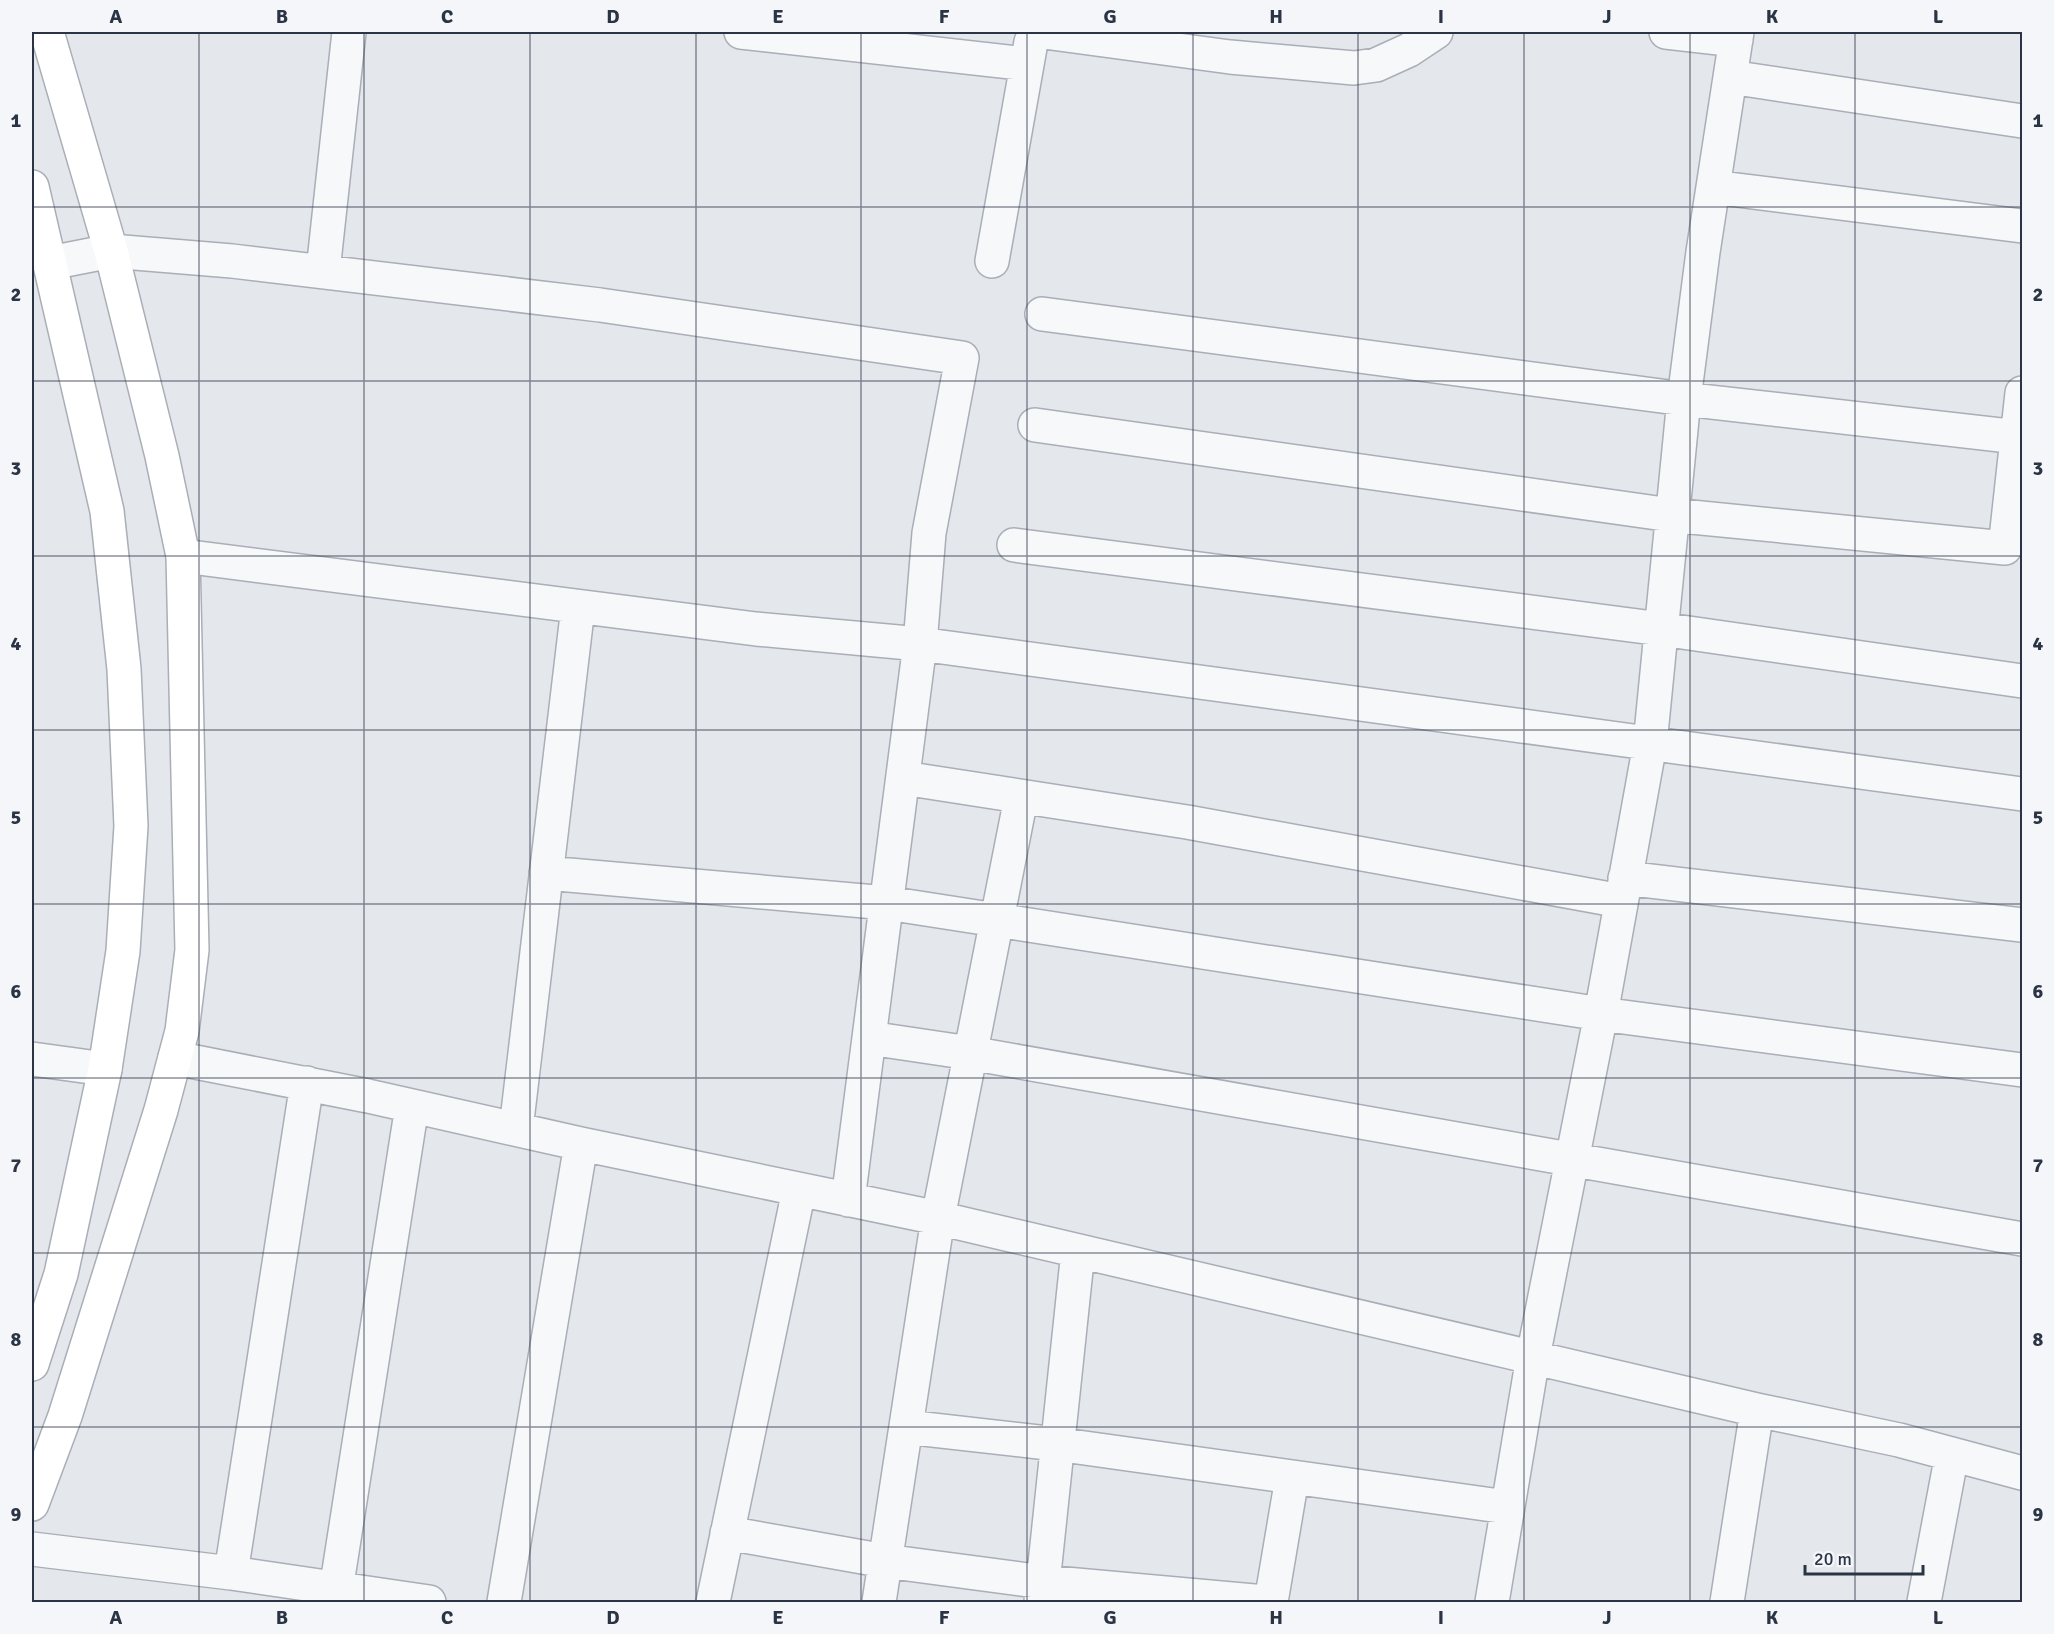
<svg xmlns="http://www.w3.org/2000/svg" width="2054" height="1634" viewBox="0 0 2054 1634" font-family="Signika,sans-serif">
  <rect width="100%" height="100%" fill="#e4e7ec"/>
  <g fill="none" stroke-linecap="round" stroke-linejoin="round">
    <!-- street casing -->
    <g stroke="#a9aeb7" stroke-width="36">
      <path id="street" d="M741 32 1027 64
        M1044 32 1230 57 1354 68 1376 65 1409 50 1436 32
        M1666 32 1736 40
        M1730 77 2022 121
        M1713 187 2022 226
        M992 261 1031 42
        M50 263 111 251 232 261 600 305 962 358 929 533 920 644 848 1200
        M323 271 349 32
        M1042 314 1684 399 2018 437
        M1035 425 1671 515 2005 548 2022 393
        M1014 545 1661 629 2022 681
        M183 556 756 629 920 644 2022 794
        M903 778 1187 822 1621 901
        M546 873 887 903 1601 1014 2022 1070
        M1625 878 2022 925
        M869 1038 970 1053 2022 1239
        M175 1058 368 1096 581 1144 938 1218 1757 1410 1899 1440 2022 1473
        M32 1059 105 1069
        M516 1129 578 607
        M906 1427 1056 1444 1507 1507
        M727 1533 885 1561 1043 1582 1265 1602
        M32 1549 231 1573 429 1602
        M231 1573 307 1083
        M336 1590 412 1106
        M504 1602 581 1144
        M713 1602 799 1190
        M879 1602 938 1218 1021 798
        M1041 1602 1078 1251
        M1271 1602 1292 1478
        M1492 1602 1533 1357 1601 1014 1650 744 1684 399 1703 252 1737 32
        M1727 1602 1757 1410
        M1924 1602 1952 1454"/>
    </g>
    <!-- secondary casing -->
    <g stroke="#a9aeb7" stroke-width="36">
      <path id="secondary" d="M32 187 107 511 124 669 131 826 123 951 105 1069 61 1274 32 1364
        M32 1504 65 1416 161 1110 182 1031 192 950 183 556 162 456 111 251 47 32"/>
    </g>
    <!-- street -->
    <use href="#street" stroke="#f7f8fa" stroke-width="33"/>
    <!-- secondary -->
    <use href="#secondary" stroke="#fff" stroke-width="33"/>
  </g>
  <!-- grid -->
  <path fill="none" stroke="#2b3445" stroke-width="1.5" stroke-opacity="0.55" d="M199 32V1602M364 32V1602M530 32V1602M696 32V1602M861 32V1602M1027 32V1602M1193 32V1602M1358 32V1602M1524 32V1602M1690 32V1602M1855 32V1602M32 207H2022M32 381H2022M32 556H2022M32 730H2022M32 904H2022M32 1078H2022M32 1253H2022M32 1427H2022"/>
  <!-- border -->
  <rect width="2054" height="1634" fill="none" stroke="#f4f6f9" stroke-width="66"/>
  <!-- scale -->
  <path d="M1805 1565v9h118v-9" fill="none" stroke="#2b3445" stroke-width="3"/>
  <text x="1814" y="1565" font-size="18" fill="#2b3445" stroke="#f4f6f9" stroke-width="4.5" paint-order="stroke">20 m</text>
  <rect x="33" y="33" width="1988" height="1568" fill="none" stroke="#2b3445" stroke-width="2"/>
  <g font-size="20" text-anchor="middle" font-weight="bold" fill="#2b3445">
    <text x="116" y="23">A</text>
    <text x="282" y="23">B</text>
    <text x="447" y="23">C</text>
    <text x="613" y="23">D</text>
    <text x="778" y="23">E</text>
    <text x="944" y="23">F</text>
    <text x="1110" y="23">G</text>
    <text x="1276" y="23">H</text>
    <text x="1441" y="23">I</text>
    <text x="1607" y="23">J</text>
    <text x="1772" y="23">K</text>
    <text x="1938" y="23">L</text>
    <text x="16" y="127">1</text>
    <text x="2038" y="127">1</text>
    <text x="16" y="301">2</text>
    <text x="2038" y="301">2</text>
    <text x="16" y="475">3</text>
    <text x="2038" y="475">3</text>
    <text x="16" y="650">4</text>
    <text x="2038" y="650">4</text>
    <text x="16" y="824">5</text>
    <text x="2038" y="824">5</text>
    <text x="16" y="998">6</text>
    <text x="2038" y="998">6</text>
    <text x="16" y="1172">7</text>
    <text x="2038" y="1172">7</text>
    <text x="16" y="1346">8</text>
    <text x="2038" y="1346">8</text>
    <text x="16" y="1521">9</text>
    <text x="2038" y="1521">9</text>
    <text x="116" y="1624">A</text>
    <text x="282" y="1624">B</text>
    <text x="447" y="1624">C</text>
    <text x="613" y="1624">D</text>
    <text x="778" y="1624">E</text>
    <text x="944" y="1624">F</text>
    <text x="1110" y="1624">G</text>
    <text x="1276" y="1624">H</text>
    <text x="1441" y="1624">I</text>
    <text x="1607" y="1624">J</text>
    <text x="1772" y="1624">K</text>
    <text x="1938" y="1624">L</text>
  </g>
</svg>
